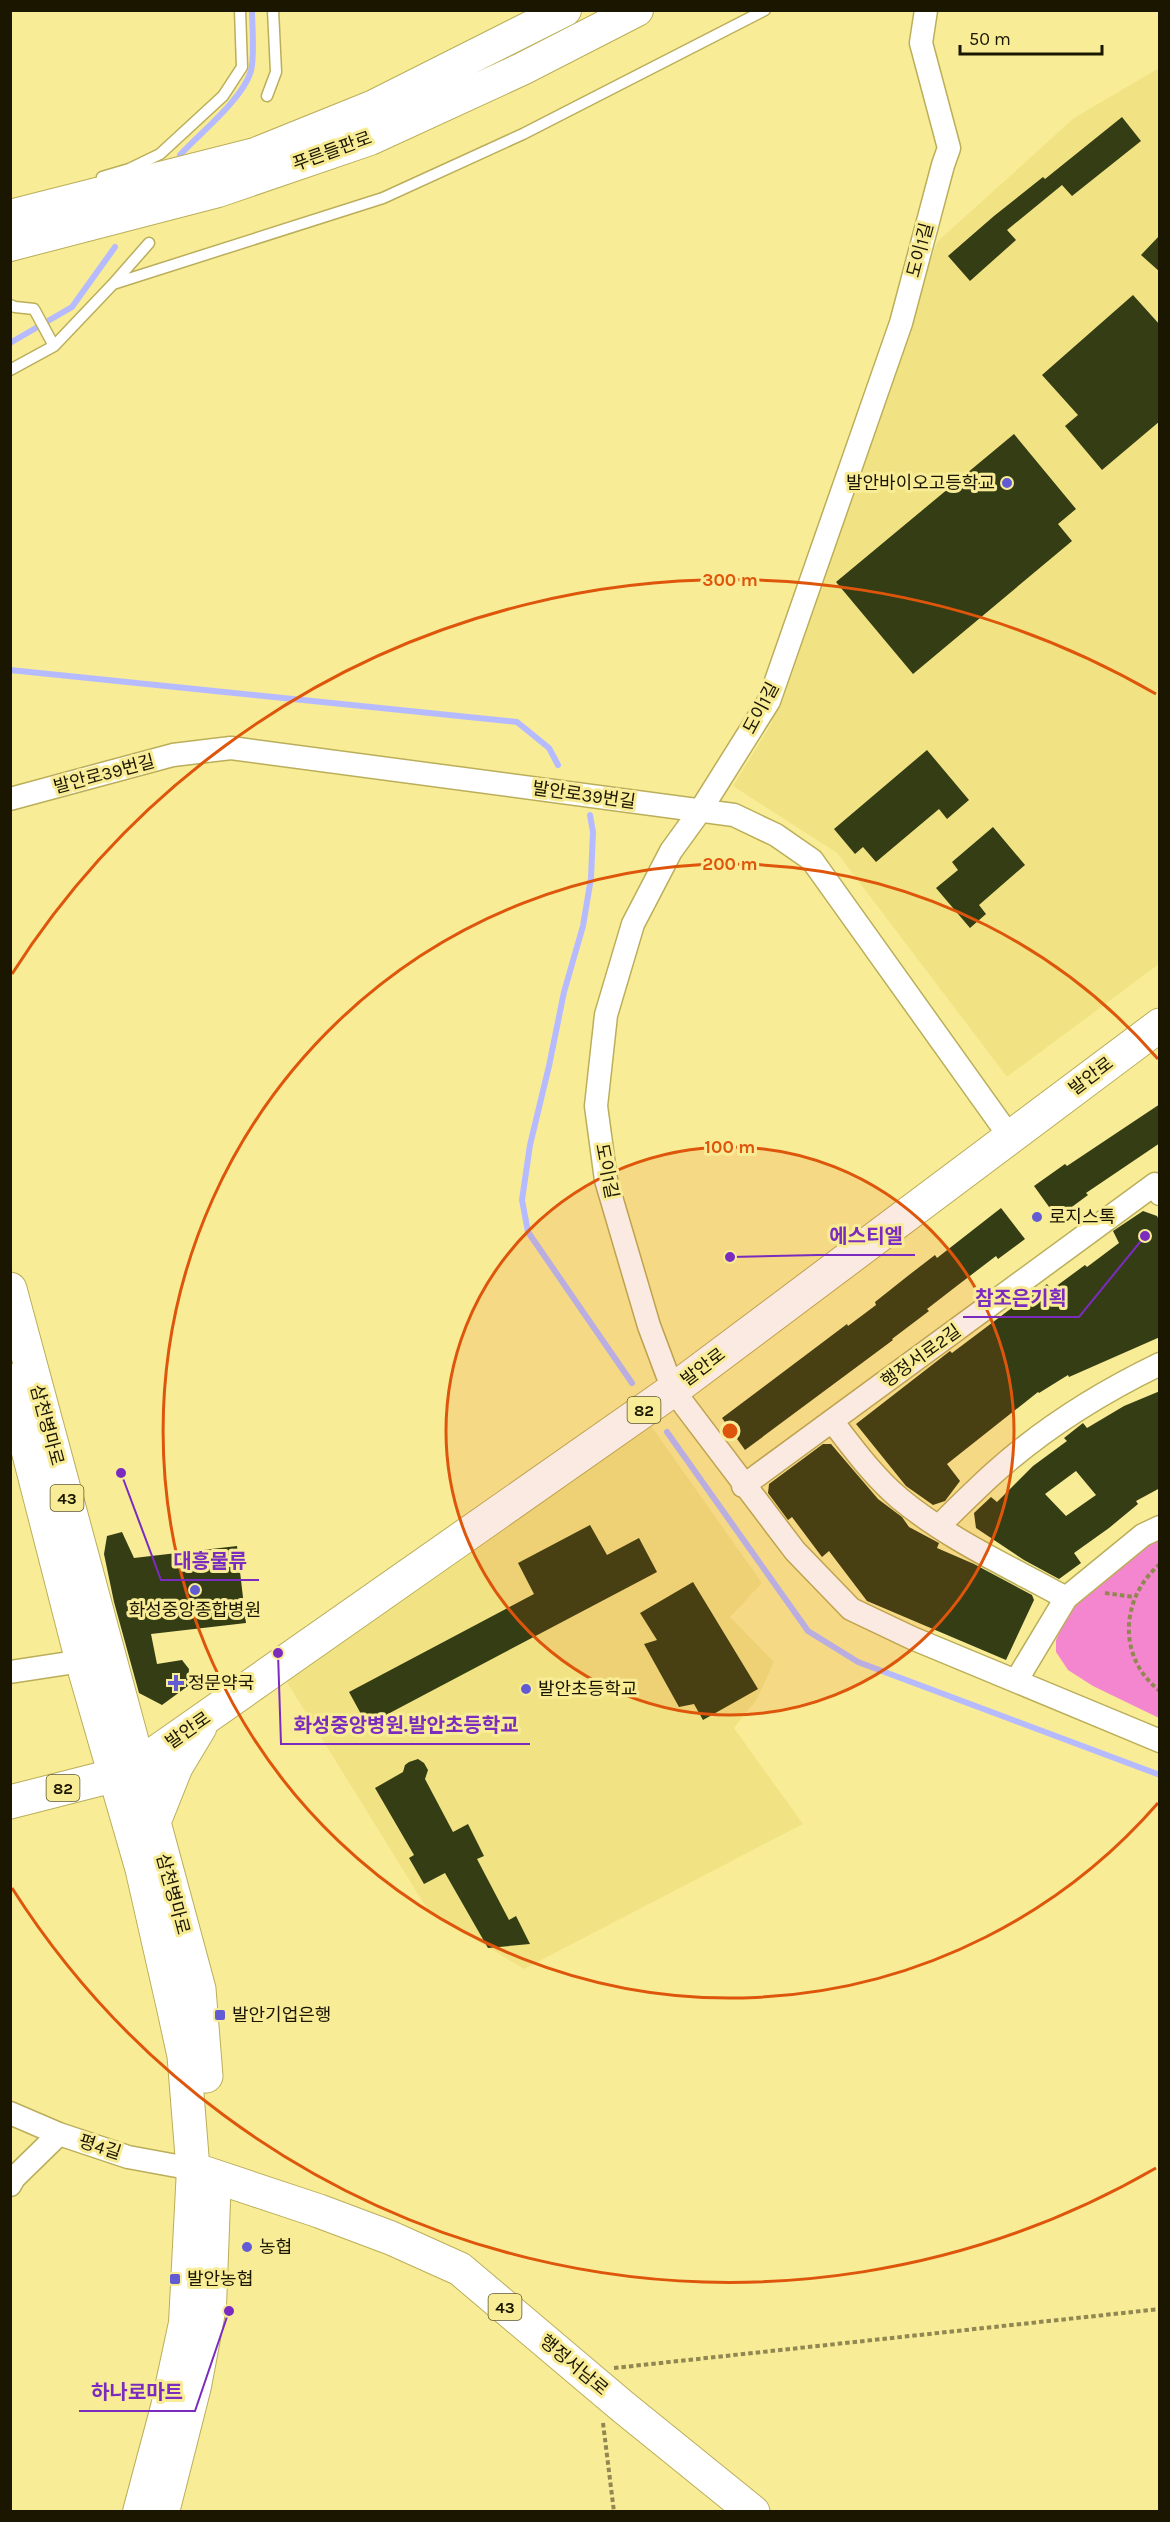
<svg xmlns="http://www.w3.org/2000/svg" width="1170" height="2522" viewBox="0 0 1170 2522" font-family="Karla,'Noto Sans KR',sans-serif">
  <rect width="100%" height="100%" fill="#f9ec97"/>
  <!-- built -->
  <path fill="#f1e384" d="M1159 68V964L1007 1077 837 853 733 786 771 724 937 242 1074 118Z
    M649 1423 762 1583 730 1617 774 1662 757 1699 734 1728 803 1824 524 1969 429 1912 285 1679Z"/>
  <!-- forest -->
  <path fill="#f486d0" d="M1159 1527V1718L1093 1686 1068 1670 1056 1652V1640L1077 1589Z"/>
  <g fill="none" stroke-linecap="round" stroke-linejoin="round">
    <!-- stream -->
    <path stroke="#b6bbff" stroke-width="6" d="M180 155C201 132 242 100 251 71 255 55 252 27 252 10
      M10 343 72 307 115 247
      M10 670 517 722 549 748 558 765
      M590 815 593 832 591 878 583 926 564 992 549 1066 530 1145 522 1200 528 1232 632 1383
      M667 1432 808 1631 858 1662 1160 1775"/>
  </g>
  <!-- building -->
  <path fill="#343d14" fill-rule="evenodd" d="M1122 117 1141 141 1072 196 1062 185 1007 230 1016 240 970 281 948 256 994 216 1043 177 1045 179Z
    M1160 235V272L1141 255Z
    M1133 295 1160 325V421L1102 470 1065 426 1078 415 1042 375Z
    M1014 434 1076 509 1058 524 1072 541 913 674 836 582Z
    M927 750 969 800 947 819 939 809 876 862 863 847 855 854 834 829Z
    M993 827 1025 865 979 905 986 914 970 928 936 888 958 870 952 862Z
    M1160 1104V1143L1086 1193 1088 1195 1057 1218 1034 1186 1065 1164 1067 1166Z
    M1001 1208 1025 1239 998 1259 996 1256 958 1285 927 1309 929 1311 892 1339 893 1340 745 1450 722 1418 847 1324 848 1326 876 1305 875 1302 909 1275 935 1255 937 1258Z
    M1143 1211 1157 1216 1160 1222V1337L1069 1377 1068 1375 1039 1393 1038 1392 947 1464 960 1481 945 1501 933 1505 906 1486 856 1424 950 1351 952 1353 1017 1304 1018 1306 1047 1284 1051 1290 1085 1265 1087 1267 1119 1243 1113 1231Z
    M1160 1391V1488L1136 1501 1138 1504 1109 1528 1074 1553 1081 1563 1059 1579 1024 1560 976 1528 974 1513 991 1497 997 1502 1033 1466 1067 1441 1064 1438 1083 1423 1087 1428 1124 1406ZM1076 1471 1096 1495 1066 1516 1045 1494Z
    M823 1444H831L878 1499 902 1517 909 1527 939 1543 937 1548 974 1564 1032 1595 1034 1600 1006 1660 867 1601 829 1551 822 1557 792 1517 788 1520 768 1493 769 1484Z
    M590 1525 607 1555 639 1538 657 1572 367 1725 349 1692 534 1594 518 1563Z
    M122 1532 134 1558 237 1546 246 1623 151 1634 157 1664 182 1660 189 1669 188 1686 162 1705 139 1693 114 1602 104 1554 107 1536Z
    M693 1582 758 1689 703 1720 694 1704 679 1707 644 1644 657 1640 640 1613Z
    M418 1759 424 1763 428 1770 425 1779 453 1832 468 1824 484 1856 477 1859 509 1920 516 1916 530 1944 488 1948 445 1873 424 1884 409 1858 414 1855 375 1788 403 1772 405 1765 409 1762Z"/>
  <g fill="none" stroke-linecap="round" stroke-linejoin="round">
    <!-- lane casing -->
    <g stroke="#bbae5a" stroke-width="13">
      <path id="lane" d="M267 96 276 72 273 10
        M102 177 129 169 160 154 223 96 242 67 240 10
        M113 284 149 243
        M10 305 15 307 34 309 54 346
        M10 370 54 346 113 284 383 198 523 134 765 10"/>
    </g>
    <!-- street casing -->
    <g stroke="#bbae5a" stroke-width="25">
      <path id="street" d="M926 10 921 43 949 148 943 165 901 323 769 701 700 811 671 851 633 924 606 1015 596 1106 606 1180 649 1326 673 1390 795 1551 851 1609 912 1638 1160 1741
        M10 799 173 755 231 748 734 815 776 835 812 860 1010 1137
        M832 1421C853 1448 873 1476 899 1498 948 1539 1010 1567 1066 1598
        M743 1486 1155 1184 1160 1194
        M939 1526C957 1508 976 1489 995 1472 1044 1428 1100 1393 1160 1364
        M10 1672 82 1661
        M1016 1681 1066 1598 1143 1535 1160 1527
        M10 2113 59 2134 128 2157 193 2169
        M10 2185 14 2178 59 2134"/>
    </g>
    <!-- secondary casing -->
    <g stroke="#bbae5a" stroke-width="34">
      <path id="secondary" d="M10 216 255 154 374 106 565 10
        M10 245 218 191 370 139 522 69 637 10
        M139 2512 167 2407 185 2323 193 2169
        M163 2512 195 2386 210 2306 215 2176"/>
    </g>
    <!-- primary casing -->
    <g stroke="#bbae5a" stroke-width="35">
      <path id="primary" d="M10 1289 199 1989 206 2076
        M10 1380 82 1661 142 1869 174 2010 184 2056 193 2169 319 2211 391 2238 460 2269 622 2406 753 2512
        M10 1802 116 1775 138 1765 673 1390 1160 1025
        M154 1822 176 1767 200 1727"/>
    </g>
    <!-- path -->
    <path stroke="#918851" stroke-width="4" stroke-dasharray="4.5 3" stroke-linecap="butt" d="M1160 1564C1120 1598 1117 1658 1160 1691
      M1105 1593 1134 1597
      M614 2368 1160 2309
      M603 2423 614 2512"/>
    <!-- lane -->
    <use href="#lane" stroke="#fff" stroke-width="10"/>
    <!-- street -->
    <use href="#street" stroke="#fff" stroke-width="22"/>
    <!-- secondary -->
    <use href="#secondary" stroke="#fff" stroke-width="32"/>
    <!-- primary -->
    <use href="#primary" stroke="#fff" stroke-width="33"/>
  </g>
  <!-- distance rings -->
  <circle cx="730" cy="1431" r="284" fill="#de560b" fill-opacity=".12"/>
  <g fill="none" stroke="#de560b" stroke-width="3">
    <circle cx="730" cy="1431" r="284"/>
    <path d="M1158 1803A567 567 0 1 1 1158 1059"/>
    <path d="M1156 2168A851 851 0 0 1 12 1888M12 974A851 851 0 0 1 1156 694"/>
  </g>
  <!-- markers -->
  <g fill="#625cd4" stroke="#f9ec97" stroke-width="2">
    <circle cx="1007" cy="483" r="6"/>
    <circle cx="1037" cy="1217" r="6"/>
    <circle cx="195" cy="1590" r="6"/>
    <path d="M173 1674h6v6h6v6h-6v6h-6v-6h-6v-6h6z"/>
    <circle cx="526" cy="1689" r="6"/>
    <rect x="214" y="2009" width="12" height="12" rx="3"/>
    <circle cx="247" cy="2247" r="6"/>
    <rect x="169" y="2273" width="12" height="12" rx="3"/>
  </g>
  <g text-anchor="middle" stroke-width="6" stroke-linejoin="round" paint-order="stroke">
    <!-- shield labels -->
    <g fill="#f9ec97" stroke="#5d562d" stroke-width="1.5">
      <rect x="627.5" y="1397" width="33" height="26" rx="4.5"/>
      <rect x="50.5" y="1485" width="33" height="26" rx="4.5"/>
      <rect x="46.5" y="1775" width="33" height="26" rx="4.5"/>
      <rect x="488.5" y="2294" width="33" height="26" rx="4.5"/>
    </g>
    <g font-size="16" font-weight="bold" fill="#1a1600">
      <text x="644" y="1416">82</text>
      <text x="67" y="1504">43</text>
      <text x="63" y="1794">82</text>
      <text x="505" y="2313">43</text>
    </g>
    <!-- street labels -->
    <g font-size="18" fill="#1a1600" stroke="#f9ec97">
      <text transform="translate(332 151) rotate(-20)" y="6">푸른들판로</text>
      <text transform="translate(920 250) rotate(-75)" y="6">도이1길</text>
      <text transform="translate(761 708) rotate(-62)" y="6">도이1길</text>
      <text transform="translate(104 774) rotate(-15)" y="6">발안로39번길</text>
      <text transform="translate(584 795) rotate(8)" y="6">발안로39번길</text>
      <text transform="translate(1091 1076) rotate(-37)" y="6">발안로</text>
      <text transform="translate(607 1171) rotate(79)" y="6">도이1길</text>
      <text transform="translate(921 1356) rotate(-36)" y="6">행정서로2길</text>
      <text transform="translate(703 1367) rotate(-37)" y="6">발안로</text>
      <text transform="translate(47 1425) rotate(75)" y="6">삼천병마로</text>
      <text transform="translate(188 1730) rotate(-35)" y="6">발안로</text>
      <text transform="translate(173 1894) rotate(75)" y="6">삼천병마로</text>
      <text transform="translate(100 2147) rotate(18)" y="6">평4길</text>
      <text transform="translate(574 2365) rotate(40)" y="6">행정서남로</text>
    </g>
    <!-- poi labels -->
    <g font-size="18" fill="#1a1600" stroke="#f9ec97" text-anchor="start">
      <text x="995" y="489" text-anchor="end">발안바이오고등학교</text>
      <text x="1049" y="1223">로지스톡</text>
      <text x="195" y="1616" text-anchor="middle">화성중앙종합병원</text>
      <text x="188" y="1689">정문약국</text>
      <text x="538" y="1695">발안초등학교</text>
      <text x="232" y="2021">발안기업은행</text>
      <text x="259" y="2253">농협</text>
      <text x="187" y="2285">발안농협</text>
    </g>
  </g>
  <circle cx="730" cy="1431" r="9" fill="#de560b" stroke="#f9ec97" stroke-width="3"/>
  <g font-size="18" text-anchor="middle" font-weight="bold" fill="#de560b" stroke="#f9ec97" stroke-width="6" stroke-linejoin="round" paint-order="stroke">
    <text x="730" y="586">300 m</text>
    <text x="730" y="870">200 m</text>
    <text x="730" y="1153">100 m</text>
  </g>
  <!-- callouts -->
  <path fill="none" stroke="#7b2cbf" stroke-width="2" d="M730 1257L818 1255H915M1145 1236L1079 1317H963M121 1473L161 1580H259M278 1653L281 1744H530M229 2311L195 2411H79"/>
  <g fill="#7b2cbf" stroke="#f9ec97" stroke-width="2">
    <circle cx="730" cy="1257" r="6"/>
    <circle cx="1145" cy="1236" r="6"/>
    <circle cx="121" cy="1473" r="6"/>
    <circle cx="278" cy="1653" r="6"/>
    <circle cx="229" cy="2311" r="6"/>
  </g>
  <g font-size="20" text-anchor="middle" font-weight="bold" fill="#7b2cbf" stroke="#f9ec97" stroke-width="6" stroke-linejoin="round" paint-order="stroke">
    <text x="866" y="1243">에스티엘</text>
    <text x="1021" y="1305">참조은기획</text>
    <text x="210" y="1568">대흥물류</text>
    <text x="406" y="1732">화성중앙병원.발안초등학교</text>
    <text x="137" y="2399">하나로마트</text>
  </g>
  <!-- border -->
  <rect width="1170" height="2522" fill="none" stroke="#1a1600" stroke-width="24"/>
  <!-- scale -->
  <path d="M960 45v9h142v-9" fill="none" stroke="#1a1600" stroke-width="3"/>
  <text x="969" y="45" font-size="18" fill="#1a1600" stroke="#f9ec97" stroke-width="4.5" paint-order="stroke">50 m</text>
</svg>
